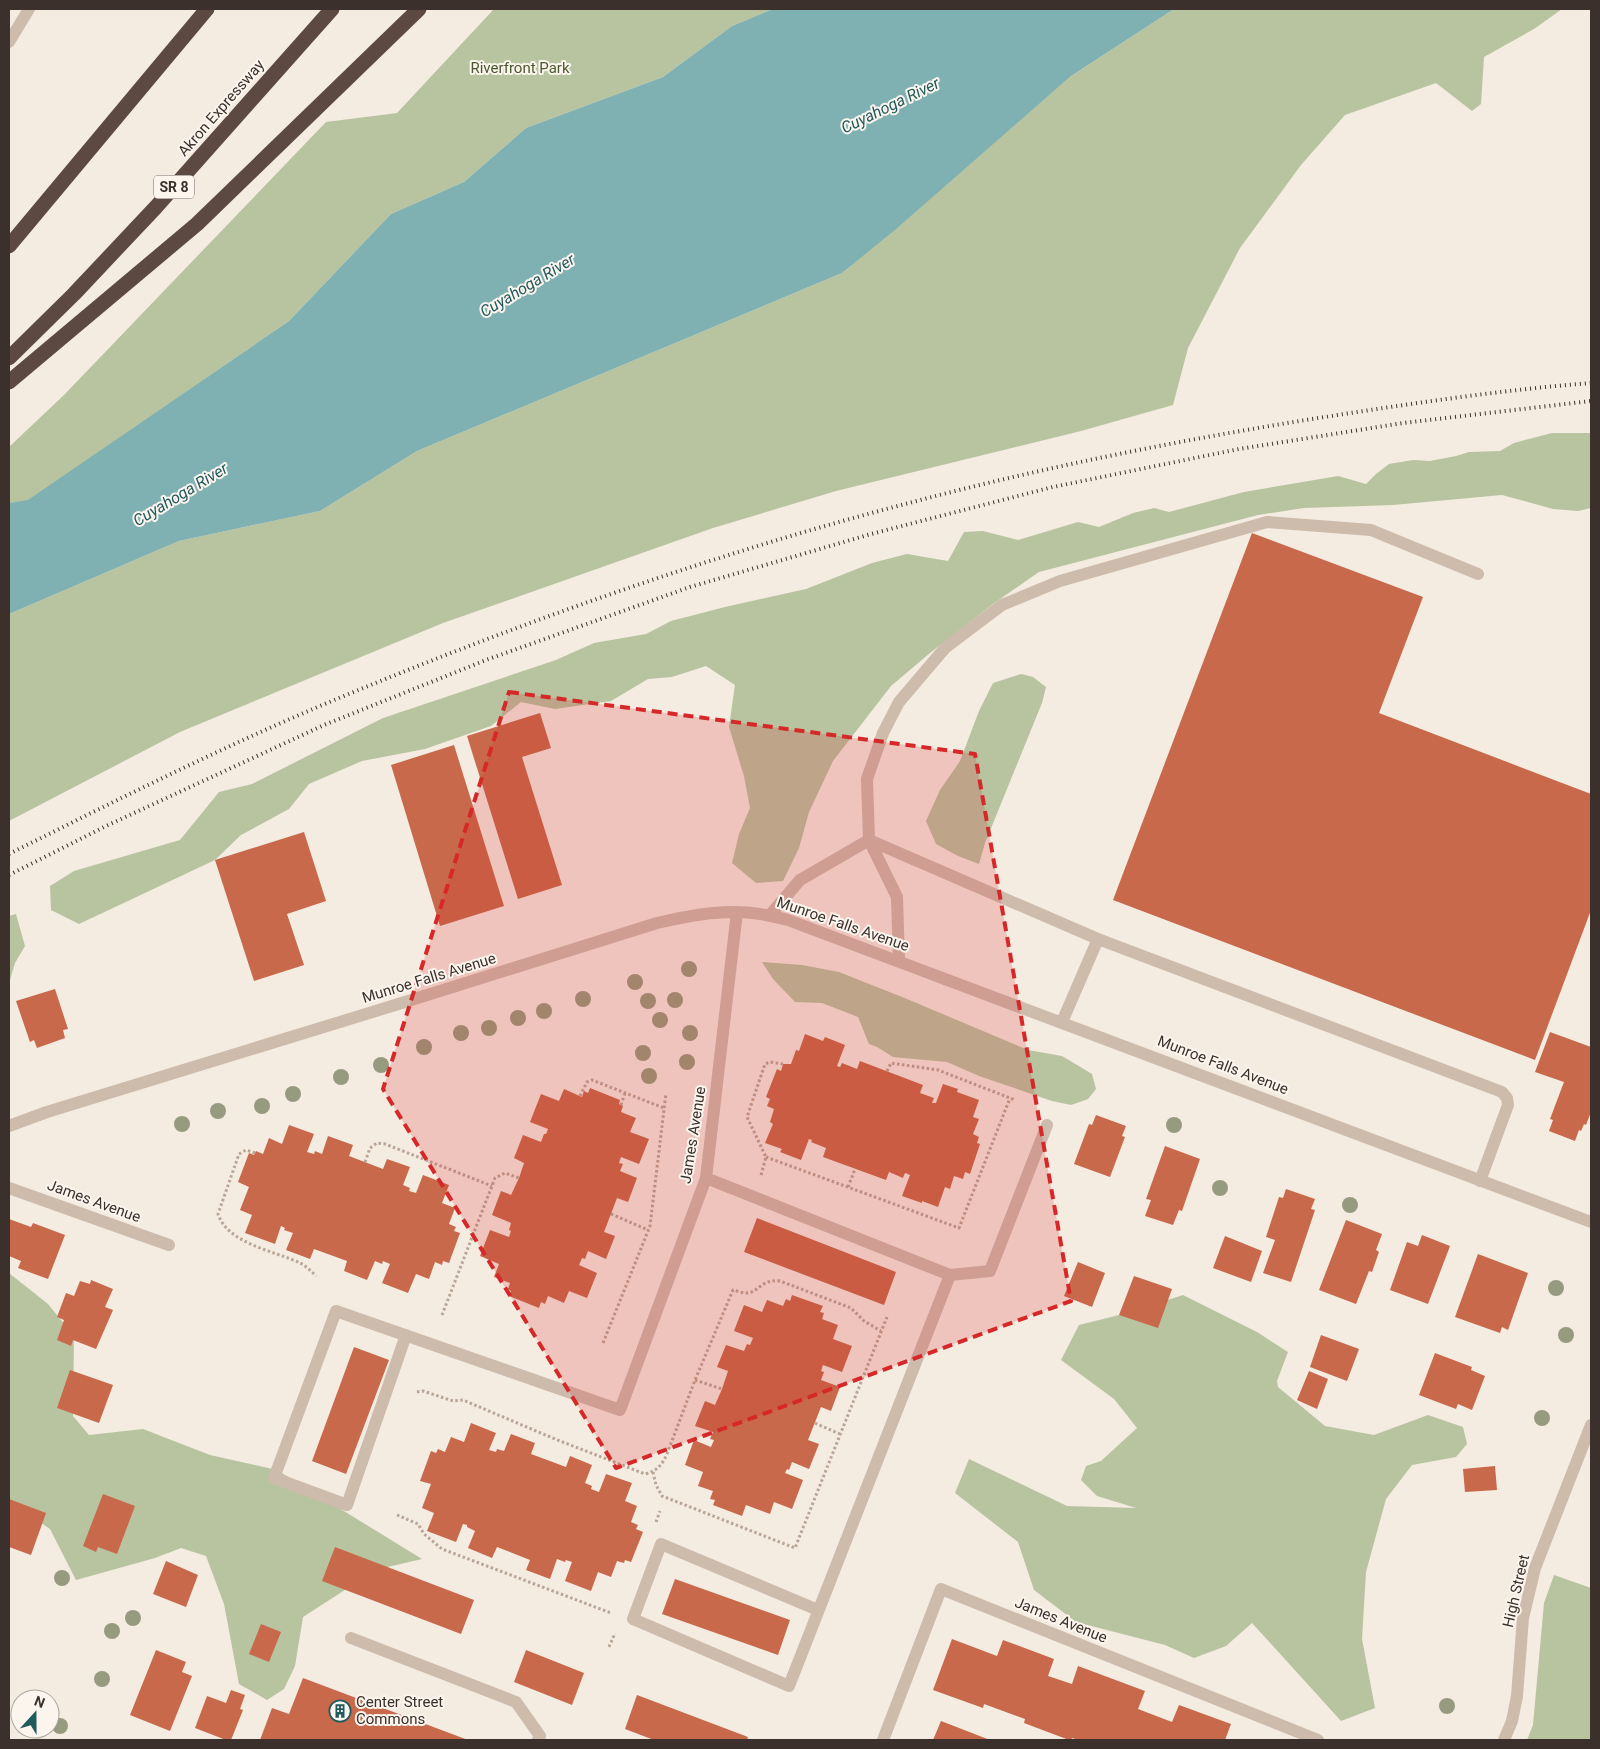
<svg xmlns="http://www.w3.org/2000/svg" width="1600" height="1749" viewBox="0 0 1600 1749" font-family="Roboto,sans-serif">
  <rect width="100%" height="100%" fill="#f4ebe1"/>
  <!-- green -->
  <path fill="#b8c4a0" d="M494 9H773L732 26 663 77 526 128 464 182 391 214 289 321 28 501 9 503V447L64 395 326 122 397 113Z
    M1174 9H1562L1534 29 1484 57 1481 104 1472 111 1436 83 1345 115 1301 165 1240 248 1188 348 1173 405 1081 431 836 491 713 528 443 623 180 732 9 821V614L179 541 320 511 417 451 842 273 1071 76Z
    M1552 433H1591V508L1578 511 1553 509 1502 495 1393 505 1304 508 1258 515 1039 572 993 604 930 653 891 686 833 761 809 812 799 848 783 881 756 883 732 863 739 834 750 808 744 776 729 727 735 685 706 666 672 677 648 679 611 701 555 709 521 702 491 726 425 749 362 761 309 784 289 809 241 835 215 860 79 924 51 910 50 886 74 871 180 840 219 792 252 784 383 718 556 660 594 643 646 634 671 621 725 607 806 589 872 563 907 554 948 561 964 532 983 531 1018 540 1078 522 1099 527 1133 513 1154 508 1169 512 1244 492 1338 476 1366 484 1376 474 1389 464 1413 460 1430 461 1456 456 1469 452 1500 451 1514 443Z
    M1021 674 1033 677 1046 687 1042 703 985 843 979 864 958 856 936 844 926 821 940 790 960 761 979 711 993 683Z
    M16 914 25 946 15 963 9 983V916Z
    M762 962 802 965 839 972 907 999 1028 1050 1062 1056 1092 1074 1096 1089 1088 1099 1071 1105 1052 1101 979 1076 947 1062 893 1057 877 1047 869 1044 858 1017 822 1003 795 1002 773 979Z
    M9 1273 48 1304 74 1336 73 1416 89 1435 143 1429 210 1455 277 1470 422 1559 362 1573 351 1586 303 1617 295 1666 284 1689 267 1700 239 1684 224 1604 206 1556 181 1548 155 1558 76 1580 50 1529 22 1510 9 1519Z
    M1183 1295 1257 1332 1288 1352 1277 1381 1278 1387 1325 1426 1374 1435 1428 1415 1463 1427 1467 1444 1456 1457 1412 1465 1386 1499 1366 1572 1362 1639 1375 1708 1341 1721 1252 1623 1226 1646 1194 1658 1165 1645 1076 1622 1034 1590 1018 1542 955 1493 969 1459 1067 1506 1136 1508 1097 1496 1081 1480 1086 1466 1101 1461 1137 1428 1114 1399 1061 1360 1079 1325 1131 1312Z
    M1554 1575 1591 1588V1740H1527L1533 1725 1544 1603Z"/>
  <!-- water -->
  <path fill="#7fb0b2" d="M773 9H1174L1071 76 896 229 842 273 417 451 320 511 179 541 9 614V503L28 500 289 321 391 214 464 182 526 128 663 77 732 26Z"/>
  <!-- building -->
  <path fill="#c8694b" d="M1252 533 1423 597 1379 713 1591 794V910L1535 1060 1113 900Z
    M540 713 551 748 522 757 562 885 518 899 467 736Z
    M454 745 504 906 440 926 391 765Z
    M304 832 326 901 287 914 304 965 254 981 215 860Z
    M55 989 68 1029 63 1030 65 1038 37 1048 34 1040 30 1042 16 1001Z
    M1550 1032 1591 1047V1112L1586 1125 1584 1124 1581 1131 1579 1130 1575 1141 1549 1131 1553 1120 1550 1119 1564 1082 1535 1072Z
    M805 1034 823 1041 825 1037 845 1045 837 1066 840 1067 842 1063 857 1069 860 1061 923 1085 920 1093 934 1098 932 1103H936L943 1084 958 1089 957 1092 979 1100 973 1117 979 1119 973 1134 979 1137 977 1143 980 1144 970 1174 965 1172 963 1179 954 1176 950 1189 945 1187 938 1207 922 1201V1203L902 1196 910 1175 905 1173 903 1178 889 1172 886 1180 823 1157 826 1148 811 1142 812 1140 809 1139 801 1160 780 1152 782 1149 765 1143 773 1124 770 1122 774 1109 767 1106 770 1099 766 1097 777 1069 781 1071 783 1064H791L796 1050 799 1051Z
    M590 1088 620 1100 619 1104 623 1106 621 1112 636 1118 630 1132 649 1139 639 1164 621 1157 619 1163 623 1164 620 1171 637 1178 628 1202 617 1198 604 1232 615 1236 606 1259 588 1251 585 1259 582 1258 579 1265 597 1273 587 1298 569 1291 564 1303 548 1296 545 1304 541 1302 539 1308 509 1296 511 1291 508 1289 510 1283 494 1277 499 1264 480 1256 490 1230 509 1237 511 1231 509 1230 511 1223 492 1215 501 1191 511 1195 519 1178 524 1163 514 1158 523 1135 541 1142 544 1134H546L548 1129 530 1122 541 1094 559 1101 564 1089 582 1097 584 1091 588 1093Z
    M1096 1115 1126 1126 1122 1136 1125 1137 1110 1177 1074 1164 1089 1124 1092 1125Z
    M289 1125 314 1134 307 1152 314 1154 315 1151 322 1154 328 1136 353 1145 349 1156 383 1169 387 1159 410 1167 403 1185 410 1188 409 1191 416 1193 423 1175 449 1185 442 1203 455 1208 449 1224 456 1227 454 1231 460 1233 449 1263 443 1261 442 1265 435 1262 429 1279 416 1274 408 1293 382 1283 390 1264 383 1261 382 1264 375 1261 367 1280 344 1271 347 1261 314 1249 310 1259 286 1250 293 1233 284 1230 285 1228 281 1226 275 1244 245 1233 252 1215 240 1210 249 1187 238 1182 249 1153 254 1155 256 1151 263 1154 269 1138 282 1144Z
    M1165 1146 1200 1159 1182 1211 1179 1210 1173 1225 1145 1216 1151 1200 1146 1199Z
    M1286 1189 1315 1199 1311 1209 1315 1210 1291 1282 1263 1273 1275 1240 1266 1237 1279 1197 1283 1198Z
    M757 1218 896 1272 884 1305 744 1252Z
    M9 1219 31 1227 33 1223 65 1235 48 1279 18 1268 21 1261 9 1256Z
    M1346 1220 1382 1234 1376 1250 1379 1252 1372 1272 1369 1271 1356 1304 1319 1290Z
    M1422 1235 1450 1246 1428 1304 1390 1290 1407 1242 1418 1246Z
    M1225 1236 1262 1251 1251 1282 1213 1268Z
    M1478 1254 1528 1273 1508 1330 1502 1327 1500 1333 1455 1317Z
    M1078 1262 1105 1273 1092 1307 1064 1296Z
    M1134 1276 1172 1289 1158 1328 1119 1315Z
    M91 1280 113 1289 105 1307 113 1310 96 1349 73 1340 71 1346 57 1340 64 1320 57 1317 66 1293 74 1296 80 1281 90 1284Z
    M792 1295 823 1306 820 1312 824 1313 822 1319 838 1325 833 1339 852 1346 842 1372 823 1365 821 1371 824 1372 821 1380 840 1387 831 1411 821 1407 808 1440 819 1444 809 1469 792 1462 789 1470 787 1469 785 1473 803 1480 792 1509 774 1502 770 1514 746 1505 742 1516 713 1505 715 1500 710 1499 713 1491 698 1486 703 1472 685 1465 694 1440 711 1447 714 1440 710 1439 713 1432 695 1426 705 1401 715 1405 722 1389 728 1371 717 1367 726 1345 744 1351 747 1344 750 1345 753 1338 734 1331 744 1305 762 1312 767 1300 783 1306 786 1299 790 1301Z
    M1321 1335 1359 1349 1347 1381 1310 1367Z
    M354 1347 389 1360 346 1474 312 1461Z
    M1435 1353 1472 1367 1471 1370 1485 1376 1472 1410 1458 1404 1456 1409 1419 1395Z
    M70 1370 113 1385 99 1423 57 1408Z
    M1309 1371 1328 1379 1317 1409 1297 1400Z
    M471 1423 496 1433 489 1450 496 1452 497 1449 504 1451 511 1434 535 1443 531 1454 566 1467 570 1456 592 1465 585 1483 592 1486 591 1489 599 1492 606 1474 632 1483 625 1501 637 1506 631 1522 638 1525 636 1529 643 1532 631 1562 625 1560 624 1563 617 1561 611 1577 598 1572 591 1591 565 1581 572 1562 566 1560 565 1562 557 1559 550 1579 526 1570 530 1560 497 1547 492 1558 468 1548 475 1531 467 1527V1525L463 1524 456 1542 427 1531 434 1513 422 1508 431 1484 420 1481 431 1451 436 1453 438 1449 445 1452 451 1437 464 1442Z
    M1495 1466 1497 1490 1465 1492 1463 1469Z
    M103 1494 135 1506 117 1554 98 1547 96 1552 83 1546Z
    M9 1499 46 1513 31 1555 9 1547Z
    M335 1547 474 1600 461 1634 322 1581Z
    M166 1561 198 1575 186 1607 153 1594Z
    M675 1579 790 1620 778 1655 662 1614Z
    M261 1624 281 1632 269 1662 249 1654Z
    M952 1639 997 1656 1003 1640 1054 1659 1048 1676 1072 1684 1078 1666 1145 1691 1138 1709 1172 1722 1179 1705 1231 1724 1225 1740H1079L1072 1738 1071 1740H1069L1024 1723 1025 1719 984 1704 983 1708 933 1690Z
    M156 1650 186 1662 182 1672 192 1676 170 1731 130 1715Z
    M526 1650 584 1673 572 1705 514 1682Z
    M303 1678 468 1740H260L272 1708 289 1714Z
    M231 1690 245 1695 240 1709 243 1710 231 1740H226L195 1728 207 1696 226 1703Z
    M637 1695 748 1737 747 1740H654L625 1729Z
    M941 1721 990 1740H933Z"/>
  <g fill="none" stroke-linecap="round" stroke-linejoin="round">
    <!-- path -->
    <path stroke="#b9a596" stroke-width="3" stroke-dasharray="2.5 2.5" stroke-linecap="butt" d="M887 1071 891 1063 938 1070 1015 1100
      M580 1096 587 1082 592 1080 664 1108
      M621 1105 625 1093
      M255 1153 246 1150 239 1154 218 1214C228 1244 275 1251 300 1263 306 1266 311 1271 316 1276
      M766 1157 959 1228 1010 1098
      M365 1162 370 1148 377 1143 385 1144 492 1186
      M761 1175 766 1157 747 1117 765 1064 770 1062 783 1064
      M848 1187 855 1169
      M611 1214 648 1230
      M442 1315 495 1178 505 1173 519 1178
      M603 1343 650 1226 666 1093
      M695 1380 722 1389
      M417 1392 423 1391 453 1401 463 1400 555 1439 645 1474C657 1471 662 1465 667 1454L695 1380 733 1290C737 1291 742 1293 746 1293 759 1293 760 1279 780 1281L851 1308 864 1321 881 1331
      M815 1423 840 1434
      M653 1472 656 1485 662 1496 795 1548 887 1317
      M397 1515 418 1524 424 1534 442 1549 611 1613
      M656 1522 660 1511
      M609 1647 615 1633"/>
    <!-- minor -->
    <path stroke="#cdbbac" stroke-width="12" d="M9 42 29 9
      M1478 574 1371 530 1267 522 1060 581 1002 605 945 648 899 702 883 733 867 779 869 840 1098 939 1502 1092 1507 1098 1508 1105 1480 1181
      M770 915 800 880 869 840 897 897 899 961
      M1062 1022 1098 939
      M9 1126 47 1112 405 1002 657 923C682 917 713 911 738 912 755 912 772 916 788 920L1591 1222
      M706 1178 950 1275 789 1686 633 1619 661 1544 818 1610
      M9 1188 169 1245
      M950 1275 990 1271 1047 1125
      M406 1335 347 1505 274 1478 336 1311 620 1410 706 1178 737 912
      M351 1638 516 1702 540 1736 538 1740
      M883 1740 941 1589 1318 1740
      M1504 1740 1512 1721 1517 1696 1523 1618 1535 1568 1591 1425"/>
    <!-- highway -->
    <path stroke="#5c4a42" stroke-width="15" d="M9 246 207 9
      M9 358 74 294 156 207 332 9
      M9 382 197 224 419 9"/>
    <!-- rail -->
    <path stroke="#3b302b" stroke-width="4" stroke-dasharray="1 4" stroke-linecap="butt" d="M9 854C123 797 238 739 356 691 536 617 721 552 909 503 1044 467 1181 440 1318 418 1409 404 1500 390 1591 383
      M9 875 106 826 324 725 486 660 690 587 871 534 1053 487 1239 449 1403 423 1591 401"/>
  </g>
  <!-- trees -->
  <g fill="#969b7f">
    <circle cx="689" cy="969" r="8"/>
    <circle cx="635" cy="982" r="8"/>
    <circle cx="583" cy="999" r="8"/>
    <circle cx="675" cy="1000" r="8"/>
    <circle cx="648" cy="1001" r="8"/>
    <circle cx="544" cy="1011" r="8"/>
    <circle cx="518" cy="1018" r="8"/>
    <circle cx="660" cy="1020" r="8"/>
    <circle cx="489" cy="1028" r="8"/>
    <circle cx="461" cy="1033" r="8"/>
    <circle cx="690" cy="1033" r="8"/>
    <circle cx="424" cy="1047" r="8"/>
    <circle cx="643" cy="1053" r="8"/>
    <circle cx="687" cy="1062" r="8"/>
    <circle cx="381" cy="1065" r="8"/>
    <circle cx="649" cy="1076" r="8"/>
    <circle cx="341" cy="1077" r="8"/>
    <circle cx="293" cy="1094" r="8"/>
    <circle cx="262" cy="1106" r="8"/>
    <circle cx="218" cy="1111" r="8"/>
    <circle cx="182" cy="1124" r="8"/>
    <circle cx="1174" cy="1125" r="8"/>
    <circle cx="1220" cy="1188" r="8"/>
    <circle cx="1350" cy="1205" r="8"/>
    <circle cx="1556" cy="1288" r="8"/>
    <circle cx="1566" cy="1335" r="8"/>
    <circle cx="1542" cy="1418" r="8"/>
    <circle cx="62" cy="1578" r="8"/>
    <circle cx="133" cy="1618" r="8"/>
    <circle cx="112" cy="1631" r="8"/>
    <circle cx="102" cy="1679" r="8"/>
    <circle cx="1447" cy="1706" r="8"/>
    <circle cx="60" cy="1726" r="8"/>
  </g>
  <!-- marked area -->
  <path fill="#d62828" fill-opacity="0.2" stroke="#d62828" stroke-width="4" stroke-dasharray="10 6" stroke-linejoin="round" d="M509 692 975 754 1071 1301 616 1468 383 1089Z"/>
  <!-- icons -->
  <defs>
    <g id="building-ring" transform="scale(1.125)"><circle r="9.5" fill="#fbf5ee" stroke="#1f5a5e" stroke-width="1.5"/><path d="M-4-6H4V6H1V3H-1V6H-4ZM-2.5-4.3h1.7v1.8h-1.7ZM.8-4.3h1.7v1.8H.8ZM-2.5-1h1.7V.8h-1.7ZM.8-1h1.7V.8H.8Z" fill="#1f5a5e"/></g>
  </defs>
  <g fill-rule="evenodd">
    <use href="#building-ring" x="340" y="1711"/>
  </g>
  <g text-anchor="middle" stroke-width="4" stroke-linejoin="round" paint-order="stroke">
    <!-- shield labels -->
    <rect fill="#fbf5ee" stroke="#756b66" stroke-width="1" x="154" y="175.5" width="40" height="23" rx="4"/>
    <g font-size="14" font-weight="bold" fill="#3b302b">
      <text x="174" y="192">SR 8</text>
    </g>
    <!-- park labels -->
    <g font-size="15" fill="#4a5a2e" stroke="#fbf5ee">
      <text x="520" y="73">Riverfront Park</text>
    </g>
    <!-- street labels -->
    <g font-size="15" fill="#3b302b" stroke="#fbf5ee">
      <text transform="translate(221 108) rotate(-49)" y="5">Akron Expressway</text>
      <text transform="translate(843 924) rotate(19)" y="5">Munroe Falls Avenue</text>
      <text transform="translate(429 978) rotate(-17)" y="5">Munroe Falls Avenue</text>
      <text transform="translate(1223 1065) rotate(21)" y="5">Munroe Falls Avenue</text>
      <text transform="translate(693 1135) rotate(-81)" y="5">James Avenue</text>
      <text transform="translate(94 1201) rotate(20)" y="5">James Avenue</text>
      <text transform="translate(1516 1591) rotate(-77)" y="5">High Street</text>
      <text transform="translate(1061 1620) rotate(22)" y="5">James Avenue</text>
    </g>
    <!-- poi labels -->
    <g font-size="15" fill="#3b302b" stroke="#fbf5ee" text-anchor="start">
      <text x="356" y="1707">Center Street<tspan x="356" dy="17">Commons</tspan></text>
    </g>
    <!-- water labels -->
    <g font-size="16" font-style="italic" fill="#1f5a5e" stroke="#fbf5ee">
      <text transform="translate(890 105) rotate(-26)" y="6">Cuyahoga River</text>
      <text transform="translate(527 285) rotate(-31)" y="6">Cuyahoga River</text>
      <text transform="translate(180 494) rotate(-31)" y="6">Cuyahoga River</text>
    </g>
  </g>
  <!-- border -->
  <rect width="1600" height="1749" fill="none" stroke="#3b302b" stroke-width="20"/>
  <!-- north arrow -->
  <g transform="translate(35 1714) rotate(21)"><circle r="24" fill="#fbf5ee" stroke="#aea6a0"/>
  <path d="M0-4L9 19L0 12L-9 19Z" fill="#1f5a5e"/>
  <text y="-8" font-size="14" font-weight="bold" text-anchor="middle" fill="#3b302b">N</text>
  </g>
</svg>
